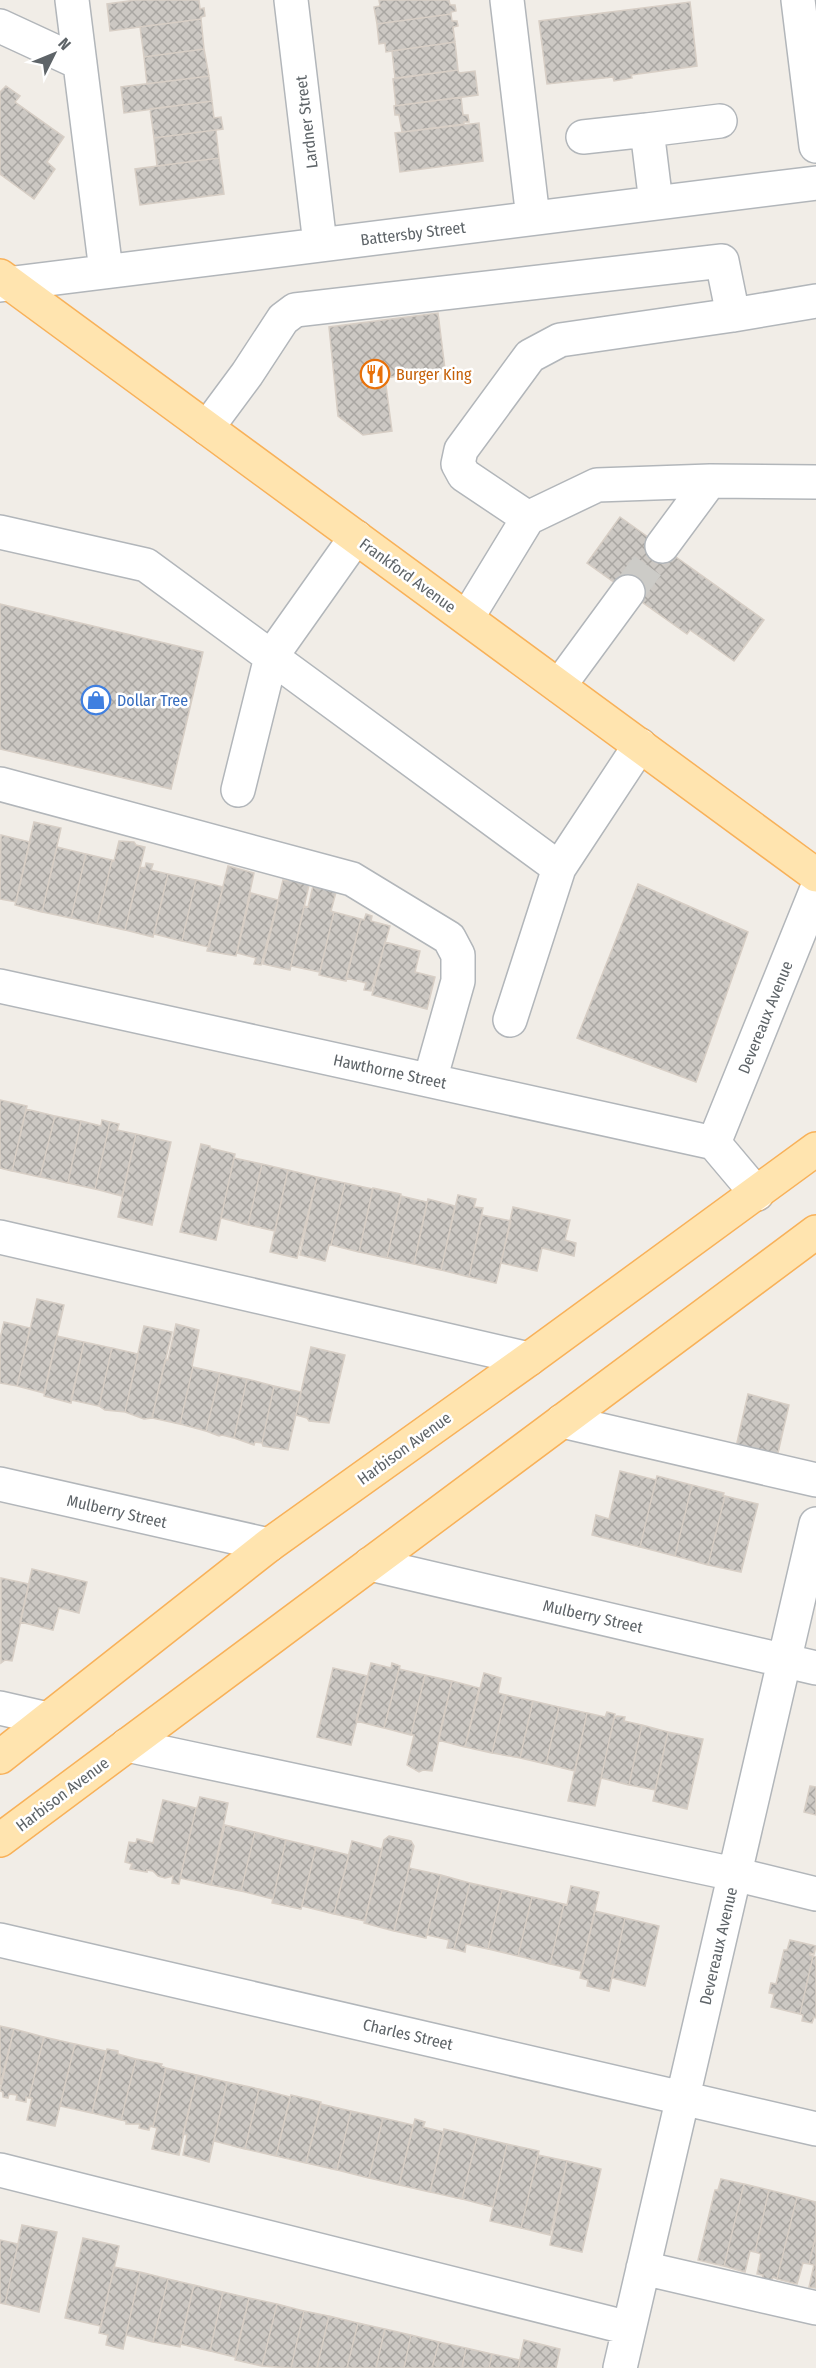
<svg xmlns="http://www.w3.org/2000/svg" width="816" height="2368" viewBox="0 0 816 2368" font-family="'Fira Sans Condensed',sans-serif">
  <defs>
    <pattern id="building-cross-hatch" width="8" height="8" patternUnits="userSpaceOnUse" patternTransform="scale(1.5)"><rect width="8" height="8" fill="#ccc8c3"/><path d="M0 0l8 8M0 8l8-8" fill="none" stroke="#a9a6a2"/></pattern>
  </defs>
  <rect width="100%" height="100%" fill="#f1ede7"/>
  <!-- building -->
  <path fill="url(#building-cross-hatch)" stroke="#d7cec5" stroke-width="1.5" d="M136 0H199L200 9 204 8 205 16 201 17V19L110 31 107 4Z
    M379 0H449L450 5H455L456 11 451 12V14L377 24 374 7 380 6Z
    M690 2 697 66 631 75 632 78 614 81 613 77 547 84 539 21Z
    M451 14 452 21H457L458 26 453 27 455 42 386 52 385 43 379 44 377 24Z
    M201 19 204 49 144 57 140 27Z
    M455 42 458 70 395 78 392 51Z
    M204 49 209 76 147 84 144 57Z
    M458 70 459 73 475 71 478 95 396 106 393 79Z
    M209 76 212 101 124 113 121 87Z
    M6 86 20 96 15 102 64 137 47 162 55 169 34 199 0 174V92Z
    M461 97 463 115H468L469 122H464V124L402 132 399 115H395L394 106Z
    M212 101 214 118 221 117 223 129 154 138 150 109Z
    M479 123 483 161 400 172 395 133Z
    M216 130 219 158 157 166 154 138Z
    M219 158 224 194 140 205 135 169Z
    M438 313 445 369 385 378 392 431 363 435 338 416 329 327Z
    M620 517 764 620 734 661 690 630 687 634 587 563Z
    M0 604 203 652 171 789 0 749Z
    M34 822 61 828 42 912 15 905Z
    M1 835 30 842 16 902 0 899Z
    M119 841 134 842 136 845 145 847 125 930 97 924 112 860 114 861Z
    M57 847 86 854 71 918 42 912Z
    M86 854 112 860 97 924 71 918Z
    M146 863 153 864 151 870 168 874 153 937 125 930 140 867 145 868Z
    M228 866 254 873 236 956 207 951Z
    M168 874 196 880 182 941 154 934Z
    M294 878 309 885 290 970 263 964 283 880 288 881Z
    M196 880 223 887 209 947 182 941Z
    M323 883 336 892 331 911 334 912 320 972 291 966 304 906 308 907 313 886 317 887Z
    M638 884 748 932 696 1082 577 1038Z
    M251 893 278 900 261 965 254 964 256 958 237 953Z
    M334 912 361 919 346 981 319 975Z
    M366 914 372 916 371 921 390 926 371 991 364 990 366 983 346 978 361 919 364 920Z
    M385 942 420 951 415 972 435 977 427 1009 372 995Z
    M0 1100 27 1106 12 1171 0 1168Z
    M26 1109 55 1116 40 1177 12 1171Z
    M55 1116 81 1121 68 1183 40 1177Z
    M102 1120 110 1122 95 1189 68 1183 81 1121 101 1126Z
    M110 1122 119 1124 117 1130 136 1134 122 1196 95 1189Z
    M136 1134 171 1142 152 1225 118 1217Z
    M201 1144 210 1146V1148L235 1154 216 1240 180 1232Z
    M234 1158 262 1164 248 1225 221 1218Z
    M262 1164 288 1170 275 1231 248 1225Z
    M288 1170 317 1177 297 1258 270 1252Z
    M317 1177 345 1183 331 1245H329L325 1261 300 1255Z
    M345 1183 373 1189 359 1252 331 1245Z
    M373 1188 401 1194 387 1258 359 1252Z
    M458 1195 476 1199 474 1207 483 1208 469 1277 441 1270Z
    M401 1196 427 1202 414 1264 387 1258Z
    M428 1199 455 1206 441 1270 414 1264Z
    M513 1207 570 1220 565 1240 576 1243 574 1256 542 1248 537 1271 501 1263Z
    M482 1215 511 1221 496 1283 469 1277Z
    M37 1299 64 1305 44 1393 17 1386Z
    M4 1322 30 1328 17 1386 0 1383V1339Z
    M176 1324 199 1330 192 1366 193 1367 180 1424 152 1418 165 1360H168Z
    M144 1326 172 1332 152 1418 144 1419 125 1412Z
    M57 1336 84 1342 71 1403 44 1396Z
    M84 1342 112 1348 99 1406 71 1400Z
    M311 1347 345 1355 329 1423 309 1421 307 1418 296 1415Z
    M112 1348 138 1354 125 1412 105 1410 99 1406Z
    M193 1367 220 1373 206 1431 180 1424Z
    M220 1373 247 1379 234 1438 222 1435 219 1436 206 1431Z
    M247 1379 274 1386 262 1443 255 1442 254 1445 234 1438Z
    M274 1386 301 1392 288 1450 263 1446 262 1443Z
    M748 1394 789 1405 777 1457 736 1447Z
    M620 1471 656 1480 640 1547 592 1535 596 1515 609 1519Z
    M657 1476 692 1485 675 1556 640 1547Z
    M692 1485 724 1493 723 1496H725L708 1565 675 1556Z
    M725 1496 758 1504 741 1572 708 1565Z
    M32 1569 87 1582 79 1613 59 1608 53 1630 20 1622Z
    M1 1578 29 1584 12 1661 5 1660 1 1663Z
    M371 1663 391 1668 392 1663 400 1666 384 1728 356 1721Z
    M333 1668 368 1676 351 1745 317 1737Z
    M399 1669 425 1675 411 1735 384 1728Z
    M484 1673 501 1678 498 1693 506 1695 492 1753 465 1747Z
    M425 1675 452 1681 432 1771 423 1770 419 1772 407 1765 414 1735H411Z
    M452 1681 479 1688 465 1747 438 1740Z
    M506 1695 533 1701 520 1758 492 1753Z
    M533 1701 559 1707 546 1764 520 1758Z
    M559 1707 587 1713 575 1771 546 1764Z
    M607 1712 615 1714 595 1806 568 1801 587 1713 605 1717Z
    M617 1716 625 1717 624 1721 642 1725 629 1785 601 1778 614 1719Z
    M642 1725 668 1732 655 1790 629 1785Z
    M668 1732 703 1739 687 1809 653 1801Z
    M810 1786 816 1787V1815L804 1812Z
    M200 1797 228 1803 211 1885 180 1878 196 1808H197Z
    M163 1800 196 1808 179 1884 172 1883 173 1876 165 1878 158 1876 153 1871 147 1870V1872L130 1869 132 1864 125 1862 129 1842 136 1843 137 1839 153 1843Z
    M225 1825 255 1832 241 1891 211 1885Z
    M255 1832 286 1840 273 1899 241 1891Z
    M389 1836 411 1841 414 1846 394 1931 364 1923 384 1840Z
    M286 1840 316 1847 301 1909 272 1903Z
    M352 1841 382 1849 365 1921 334 1914Z
    M316 1847 349 1855 334 1914 302 1906Z
    M409 1868 441 1875 426 1938 394 1931Z
    M441 1875 470 1883 454 1949 447 1948 449 1940 427 1935Z
    M470 1883 502 1890 488 1949 466 1944 465 1952 454 1949Z
    M571 1886 599 1892 581 1971 550 1964 564 1904 567 1905Z
    M502 1890 532 1897 518 1956 488 1949Z
    M532 1897 564 1904 550 1964 518 1956Z
    M595 1911 625 1918 609 1991 587 1986 588 1980 580 1978Z
    M625 1918 659 1926 645 1986 612 1978Z
    M790 1940 816 1946 814 1954 810 1953V1955L813 1956 800 2014 771 2007 774 1994 769 1993 771 1983 776 1984 784 1950H787Z
    M813 1956 816 1957V2018L814 2017 812 2023 802 2021 803 2015 800 2014Z
    M0 2026 14 2029 0 2085Z
    M14 2029 44 2037 29 2098 26 2097V2102L16 2100 17 2095 9 2094 8 2098 3 2097V2092L0 2091Z
    M44 2037 75 2044 55 2126 27 2120 32 2098H29Z
    M75 2044 106 2051 92 2113 60 2106Z
    M107 2049 118 2051V2054L136 2059 121 2120 92 2113Z
    M136 2059 162 2064 161 2066 166 2068 153 2127 150 2126 149 2130 139 2128 140 2124H126V2121L121 2120Z
    M166 2068 197 2075 179 2155 152 2149 157 2128 153 2127Z
    M197 2075 227 2082 209 2162 183 2155 187 2135 183 2134Z
    M227 2082 259 2089 245 2149 214 2141Z
    M259 2089 290 2097 276 2156 245 2149Z
    M291 2095 321 2102 306 2163 276 2156Z
    M321 2104 351 2111 337 2170 306 2163Z
    M351 2111 383 2118 369 2178 337 2170Z
    M383 2118 413 2125 399 2185 369 2178Z
    M415 2119 425 2122 423 2127 444 2132 430 2192 399 2185Z
    M444 2129 477 2137 462 2199 430 2192Z
    M477 2137 507 2144 493 2207 462 2199Z
    M507 2144 539 2151 521 2228 490 2221Z
    M538 2155 567 2161 550 2235 521 2228Z
    M567 2161 601 2169 582 2252 550 2245Z
    M721 2179 744 2184 724 2266 698 2260 715 2190H718Z
    M744 2184 769 2190 755 2252 750 2251 745 2272 724 2266Z
    M769 2190 797 2197 777 2279 773 2277 771 2282 762 2280 763 2275 757 2274 761 2254 755 2252Z
    M797 2197 816 2202V2235L809 2264 803 2263 797 2284 777 2279Z
    M22 2225 57 2232 39 2312 5 2304Z
    M816 2235V2288L809 2287 814 2265 809 2264Z
    M83 2238 119 2246 101 2326 65 2318Z
    M0 2240 18 2244 5 2304 0 2303Z
    M114 2267 140 2272 123 2349 106 2345 108 2335 99 2333Z
    M140 2272 168 2279 153 2342 126 2335Z
    M168 2279 194 2285 180 2347 153 2342Z
    M194 2285 223 2292 210 2351 180 2344Z
    M223 2292 249 2298 235 2357 210 2351Z
    M249 2298 277 2304 262 2366 235 2360Z
    M277 2304 304 2311 291 2368 262 2366Z
    M304 2311 329 2316 317 2368H291Z
    M329 2316 358 2323 347 2368H317Z
    M358 2323 385 2329 376 2368H347Z
    M385 2329 411 2335 404 2368H376Z
    M411 2335 439 2342 432 2368H404Z
    M524 2340 560 2349 556 2368H518Z
    M439 2342 466 2348 462 2368H432Z
    M466 2348 492 2354 489 2368H462Z
    M492 2354 520 2360 518 2368H489Z"/>
  <g fill="none" stroke-linecap="round" stroke-linejoin="round">
    <!-- minor-tunnel -->
    <path stroke="#cccbc7" stroke-width="33" stroke-dasharray="33 16" stroke-linecap="butt" d="M628 592 662 546"/>
    <!-- minor casing -->
    <g stroke="#b2b6ba" stroke-width="36">
      <path id="minor" d="M72 0 106 271
        M291 0 320 244
        M507 0 533 218
        M798 0 816 146
        M0 26 80 63
        M583 137 647 130
        M656 203 647 130 720 121
        M0 285 816 183
        M816 301 733 315 560 340 530 356 461 450 458 464 464 475 528 518 597 485 710 481 816 482
        M207 428 247 374 283 319 295 310 722 261 733 315
        M0 532 146 565 559 868 640 745
        M662 546 710 481
        M467 618 528 518
        M559 686 628 592
        M0 784 352 879 449 938 458 955V981L430 1080
        M238 790 271 657 356 537
        M0 986 714 1143 757 1194
        M510 1020 559 868
        M714 1143 816 891
        M0 1237 529 1359
        M562 1421 816 1480
        M0 1484 269 1545
        M370 1564 816 1668
        M0 1708 48 1719
        M127 1745 734 1874 816 1894
        M0 1940 816 2129
        M0 2170 629 2328
        M643 2268 816 2308
        M620 2368 816 1524"/>
    </g>
    <!-- major casing -->
    <g stroke="#f8b159" stroke-width="36">
      <path id="major" d="M0 276 816 875
        M0 1757 269 1545 529 1359 816 1149
        M0 1840 816 1232"/>
    </g>
    <!-- minor -->
    <use href="#minor" stroke="#fff" stroke-width="33"/>
    <!-- major -->
    <use href="#major" stroke="#ffe4af" stroke-width="33"/>
  </g>
  <!-- icons -->
  <defs>
    <g id="restaurant-ring" transform="scale(1.5)"><circle r="9.5" fill="#fff" stroke="#e8710a" stroke-width="1.5"/><path d="M-5-6h1v4h1v-4h1v4h1v-4h1v5L-1.5 .5V6h-2V.5L-5-1ZM5-6V6H3V1.5H1.5Q1.5-4 5-6Z" fill="#e8710a"/></g>
    <g id="shop-ring" transform="scale(1.5)"><circle r="9.5" fill="#fff" stroke="#3f7fe0" stroke-width="1.5"/><path d="M-5-2.5h2.3a2.7 3.5 0 0 1 5.4 0H5L5.5 6h-11ZM-1.5-2.5h3a1.5 2.3 0 0 0-3 0Z" fill="#3f7fe0"/></g>
  </defs>
  <g fill-rule="evenodd">
    <use href="#restaurant-ring" x="375" y="374"/>
    <use href="#shop-ring" x="96" y="700"/>
  </g>
  <g text-anchor="middle" stroke-width="5" stroke-linejoin="round" paint-order="stroke">
    <!-- street labels -->
    <g font-size="16" fill="#5e6468" stroke="#fff">
      <text transform="translate(306 122) rotate(-97)" y="6">Lardner Street</text>
      <text transform="translate(413 233) rotate(-7)" y="6">Battersby Street</text>
      <text transform="translate(408 575) rotate(36)" y="6">Frankford Avenue</text>
      <text transform="translate(765 1017) rotate(-68)" y="6">Devereaux Avenue</text>
      <text transform="translate(390 1071) rotate(12)" y="6">Hawthorne Street</text>
      <text transform="translate(404 1448) rotate(-36)" y="6">Harbison Avenue</text>
      <text transform="translate(117 1511) rotate(13)" y="6">Mulberry Street</text>
      <text transform="translate(593 1616) rotate(13)" y="6">Mulberry Street</text>
      <text transform="translate(62 1794) rotate(-37)" y="6">Harbison Avenue</text>
      <text transform="translate(718 1946) rotate(-77)" y="6">Devereaux Avenue</text>
      <text transform="translate(408 2034) rotate(13)" y="6">Charles Street</text>
    </g>
    <!-- food labels -->
    <g font-size="16" fill="#c56008" stroke="#fff" text-anchor="start">
      <text x="396" y="380">Burger King</text>
    </g>
    <!-- shop labels -->
    <g font-size="16" fill="#366cbe" stroke="#fff" text-anchor="start">
      <text x="117" y="706">Dollar Tree</text>
    </g>
  </g>
  <!-- north arrow -->
  <g transform="translate(54 54) rotate(47)" stroke="#ffffff" stroke-width="4.5" paint-order="stroke">
  <path d="M0-4.5L10 22L0 15L-10 22Z" fill="#5e6468"/>
  <text y="-9" font-size="16" font-weight="bold" text-anchor="middle" fill="#5e6468">N</text>
  </g>
</svg>
